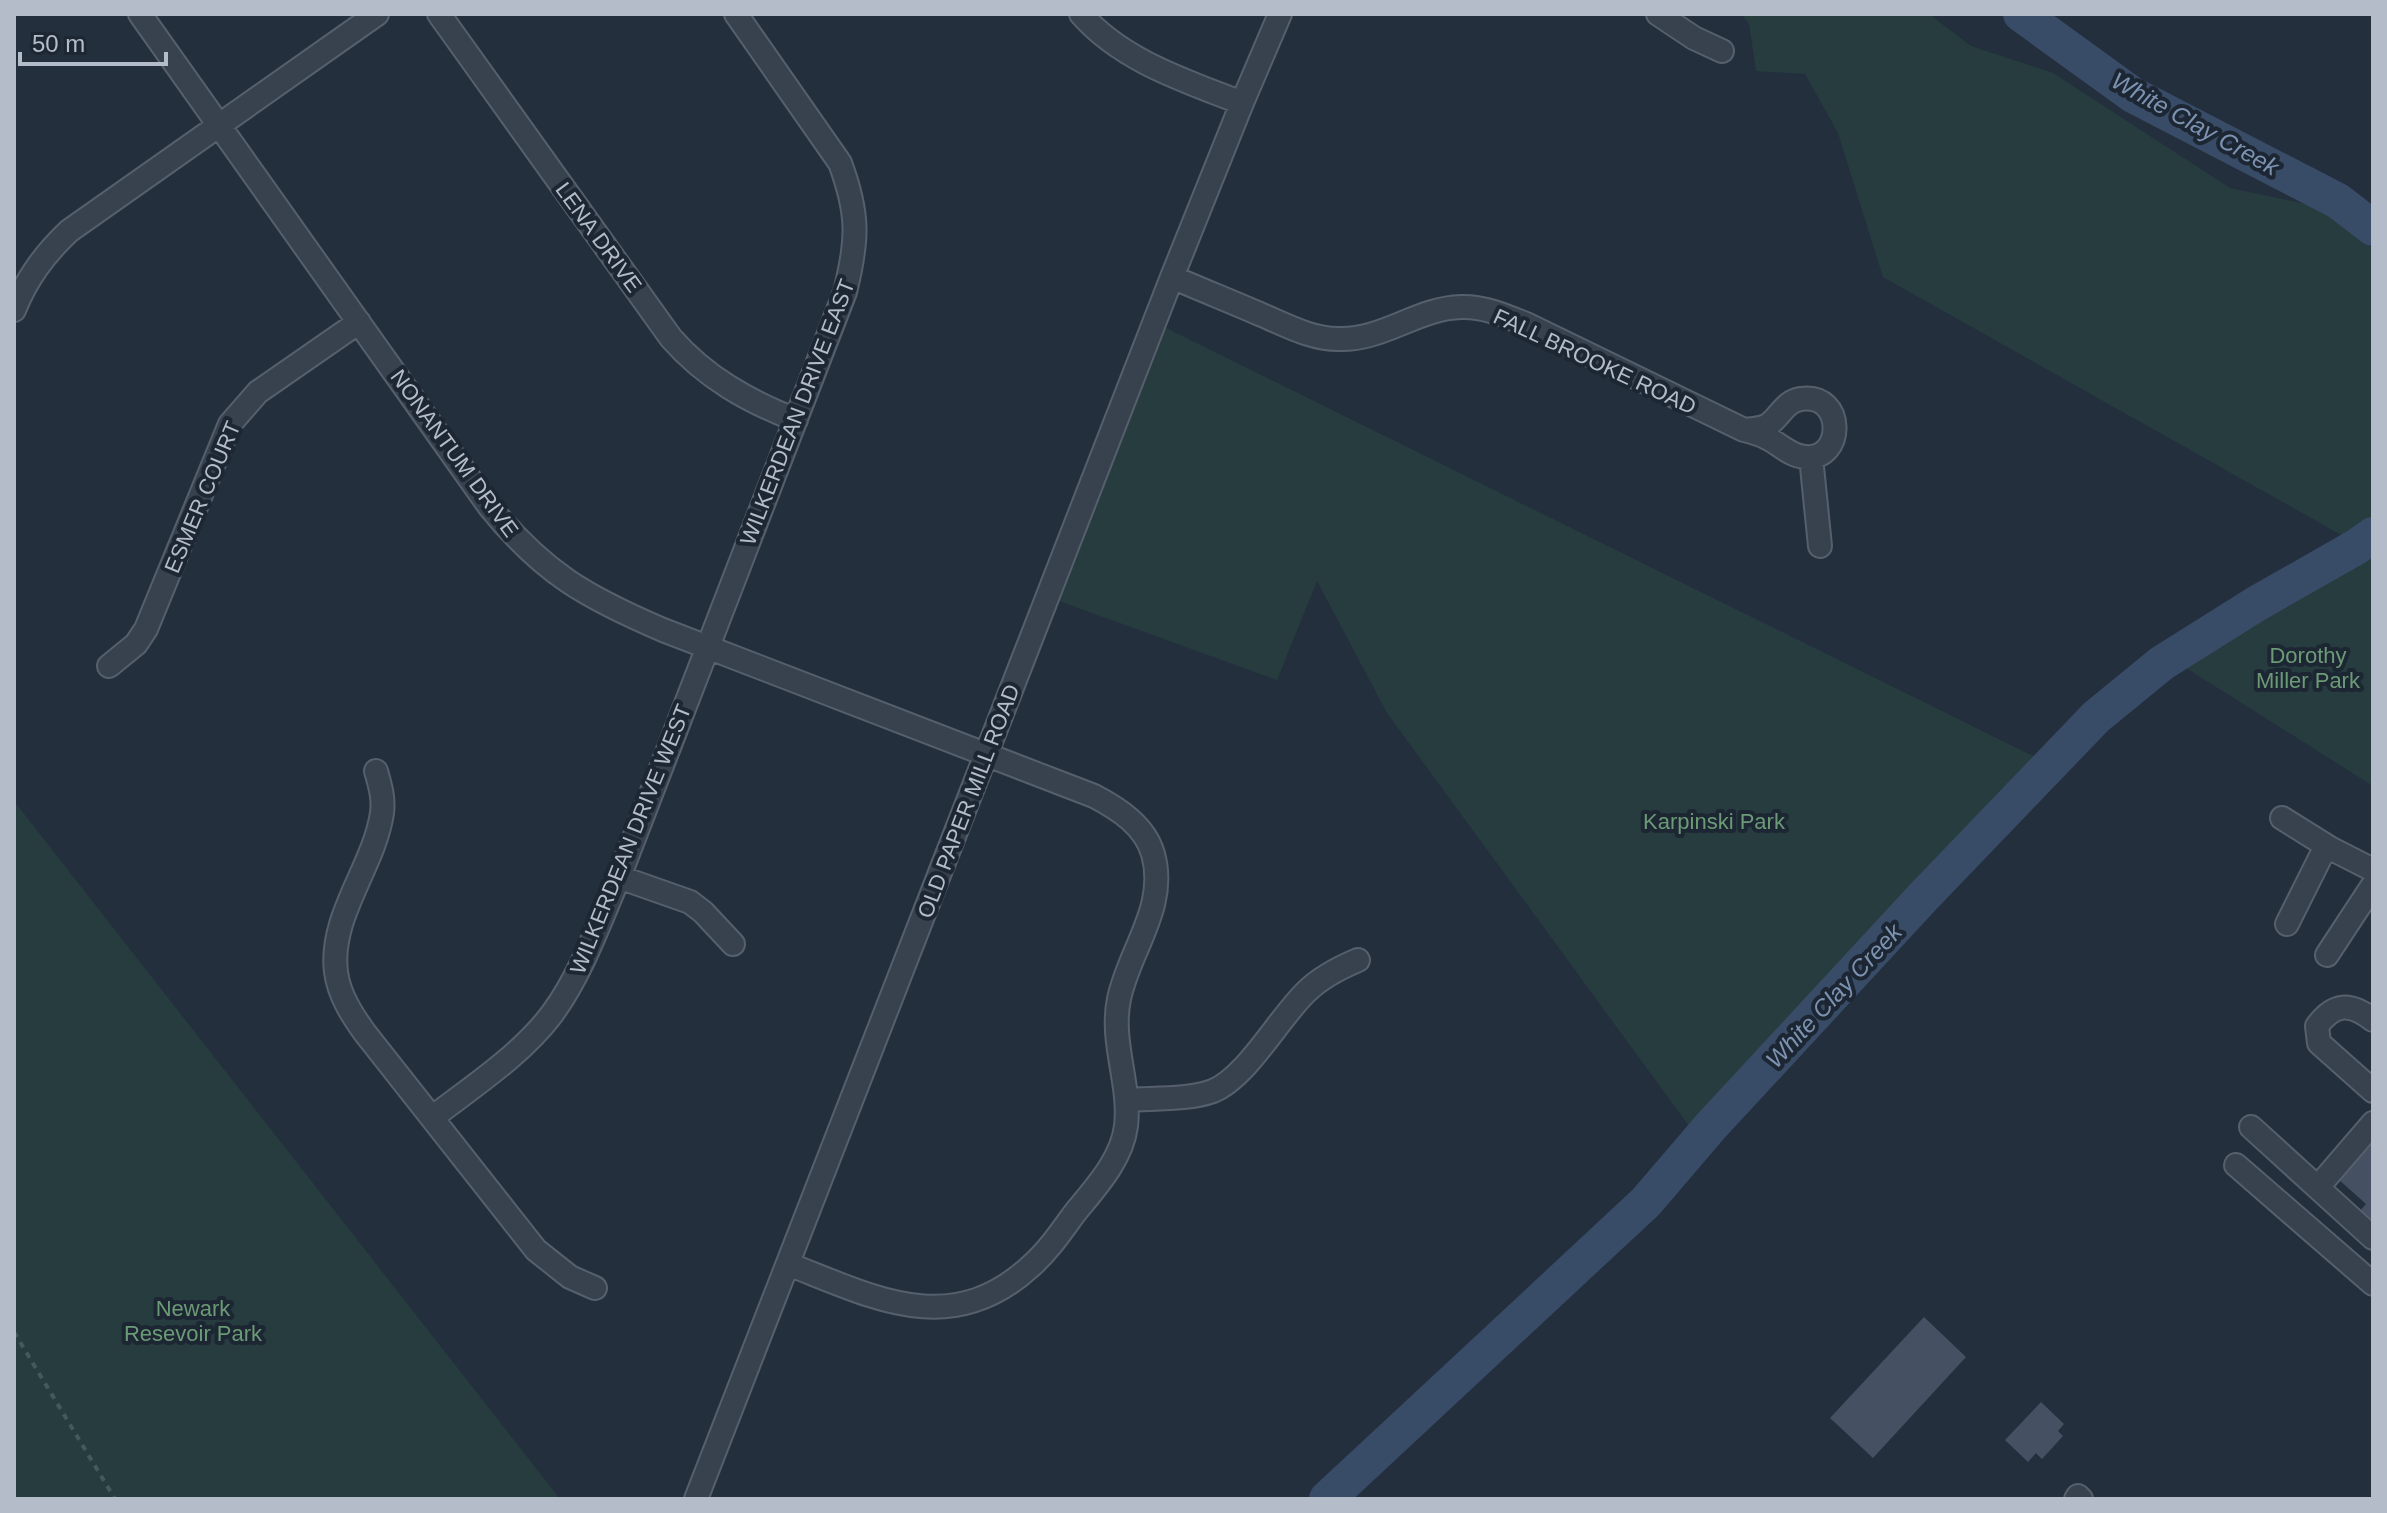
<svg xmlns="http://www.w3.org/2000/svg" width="2387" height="1513" viewBox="0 0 2387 1513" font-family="Helvetica,sans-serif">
  <rect width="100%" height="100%" fill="#242f3e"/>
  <!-- green -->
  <path fill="#263c3f" d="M1741 14H1929L1971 46 2053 73 2230 188 2325 208 2373 249V517L2343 536 1883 277 1838 133 1805 74 1756 71 1749 24Z
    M1158 324 2035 757C1971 830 1912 910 1842 978 1820 999 1795 1016 1772 1037 1743 1064 1719 1102 1689 1126L1387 713 1317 581 1277 680 1059 601Z
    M2373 546V786L2186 668Z
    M14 801 560 1499H14Z"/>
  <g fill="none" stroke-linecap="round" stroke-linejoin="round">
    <!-- river -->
    <path stroke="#394c67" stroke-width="36" d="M2021 14 2133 95 2338 201 2373 228
      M1327 1499 1646 1202 1711 1126 1924 896 2096 717 2162 663 2256 604 2356 547 2373 535"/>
  </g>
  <!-- building -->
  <path fill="#455162" d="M2373 1139V1224L2359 1212 2366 1204 2338 1179Z
    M1924 1317 1966 1357 1873 1458 1830 1418Z
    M2041 1402 2064 1424 2058 1431 2063 1436 2042 1459 2036 1453 2028 1462 2005 1440Z"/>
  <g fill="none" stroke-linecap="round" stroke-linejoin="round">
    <!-- minor casing -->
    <g stroke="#565f6c" stroke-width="26">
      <path id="minor" d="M140 14 489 506C543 573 586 597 663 630L1094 796C1119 809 1145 826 1153 854 1168 907 1129 950 1119 999 1110 1042 1131 1084 1126 1126 1122 1160 1094 1189 1074 1214 1061 1232 1048 1251 1031 1266 951 1340 873 1297 788 1264
        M439 14 671 338C706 378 748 401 796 420
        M1081 14C1122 61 1186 81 1242 103
        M1658 14 1694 38 1722 51
        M1172 277C1202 290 1232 302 1262 315 1286 325 1311 339 1338 339 1382 341 1418 308 1461 307 1484 306 1506 316 1526 324L1744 430C1752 432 1760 434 1767 438 1780 444 1790 456 1805 457 1845 461 1845 392 1801 399 1785 401 1780 417 1768 425 1761 429 1752 429 1744 430
        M14 310C27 278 44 255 69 231L377 14
        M1811 457 1820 546
        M109 666 136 644 146 629 230 424 258 392 359 322
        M376 771C380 785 384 798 382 813 374 867 329 916 336 972 339 995 352 1015 365 1033L536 1250 570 1277 595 1288
        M2282 818 2330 848
        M619 877 690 902 703 912 733 944
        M2287 924 2321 856 2330 848 2373 870
        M2327 955 2373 885
        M2373 1020C2350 1002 2334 1003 2317 1026L2319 1043 2373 1091
        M1127 1100C1152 1098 1189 1100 1213 1091 1247 1077 1278 1019 1306 992 1321 977 1339 968 1358 960
        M432 1118C473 1086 520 1056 552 1014 582 973 599 923 619 877L845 292C858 240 859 214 840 163L736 14
        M2251 1127 2373 1238
        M2236 1165 2373 1284
        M2318 1187 2373 1123
        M696 1499 1172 277 1242 103 1280 14
        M2076 1499 2078 1496 2081 1499"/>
    </g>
    <!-- path -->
    <path stroke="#44595c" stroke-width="4" stroke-dasharray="6 6" stroke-linecap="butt" d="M14 1332 115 1499"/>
    <!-- minor -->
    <use href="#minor" stroke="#38414e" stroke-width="22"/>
  </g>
  <g text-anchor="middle" stroke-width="8" stroke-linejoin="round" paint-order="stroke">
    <!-- street labels -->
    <g font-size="22" fill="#b4bcc9" stroke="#1d2633">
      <text transform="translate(599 237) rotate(54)" y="8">LENA DRIVE</text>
      <text transform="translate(1595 361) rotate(25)" y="8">FALL BROOKE ROAD</text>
      <text transform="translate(797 412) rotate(-69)" y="8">WILKERDEAN DRIVE EAST</text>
      <text transform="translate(455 453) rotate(54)" y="8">NONANTUM DRIVE</text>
      <text transform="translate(202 497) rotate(-67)" y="8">ESMER COURT</text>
      <text transform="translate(968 801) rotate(-69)" y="8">OLD PAPER MILL ROAD</text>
      <text transform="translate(630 839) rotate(-68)" y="8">WILKERDEAN DRIVE WEST</text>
    </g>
    <!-- park labels -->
    <g font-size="22" fill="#6b9a76" stroke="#1d2633">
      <text x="2308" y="663">Dorothy<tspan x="2308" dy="25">Miller Park</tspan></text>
      <text x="1714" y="829">Karpinski Park</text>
      <text x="193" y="1316">Newark<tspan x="193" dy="25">Resevoir Park</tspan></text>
    </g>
    <!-- water labels -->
    <g font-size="24" font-style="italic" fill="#7c92b1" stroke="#1d2633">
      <text transform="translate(2195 124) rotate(29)" y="8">White Clay Creek</text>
      <text transform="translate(1834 996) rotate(-47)" y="8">White Clay Creek</text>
    </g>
  </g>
  <!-- border -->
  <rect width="2387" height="1513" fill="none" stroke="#b4bcc9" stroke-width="32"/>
  <!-- scale -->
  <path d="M20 52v12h146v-12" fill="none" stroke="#b4bcc9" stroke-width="4"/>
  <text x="32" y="52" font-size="24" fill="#b4bcc9" stroke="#1d2633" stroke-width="6" paint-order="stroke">50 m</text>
</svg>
